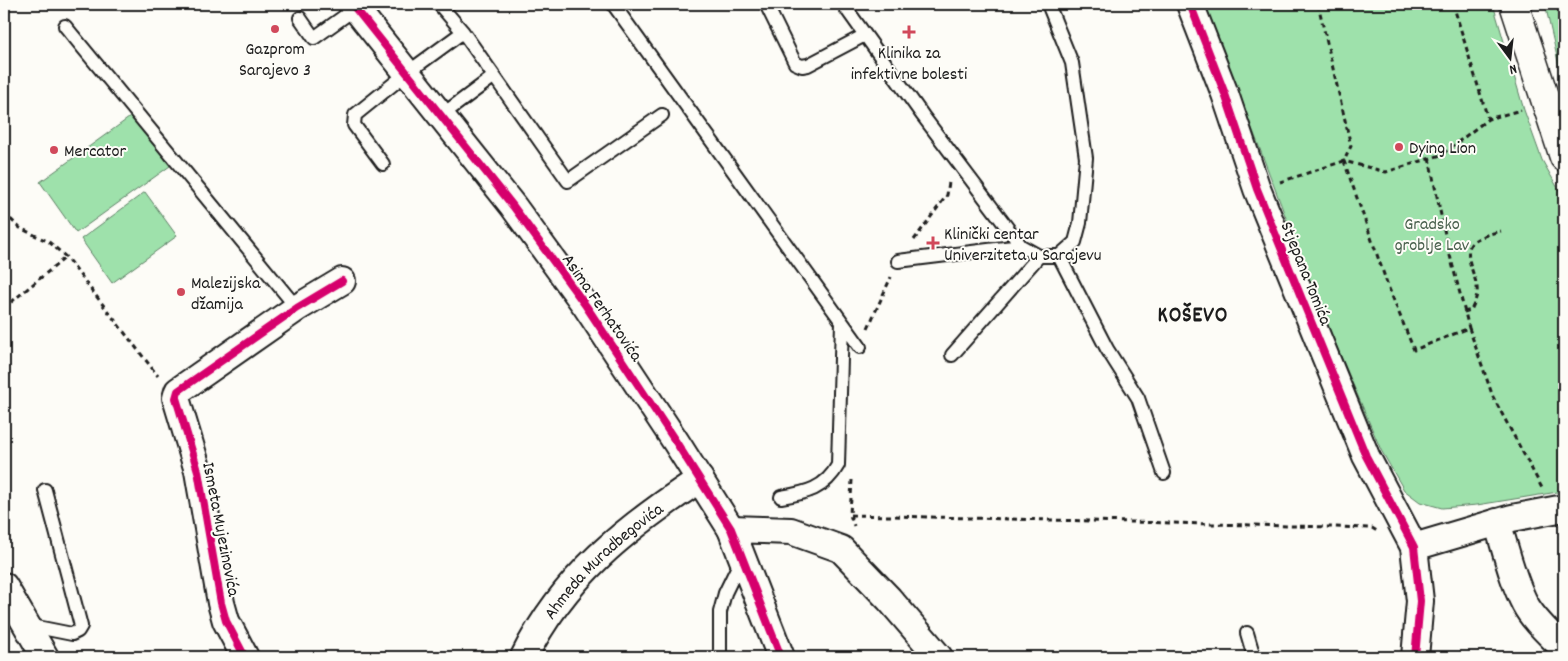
<svg xmlns="http://www.w3.org/2000/svg" width="1568" height="661" viewBox="0 0 1568 661" font-family="Dekko,sans-serif">
  <rect width="100%" height="100%" fill="#fdfcf7"/>
  <filter id="ink" filterUnits="userSpaceOnUse"><feTurbulence type="fractalNoise" baseFrequency=".02" numOctaves="2"/><feDisplacementMap in="SourceGraphic" scale="10" xChannelSelector="R" yChannelSelector="G"/><feConvolveMatrix kernelMatrix="1 2 1 2 8 2 1 2 1" color-interpolation-filters="sRGB"/></filter>
  <g filter="url(#ink)">
    <!-- green -->
    <path fill="#9ee1ab" stroke="#5d7e64" d="M1205 4H1493L1524 110 1542 160 1564 199V491L1477 505 1442 508 1420 502 1404 490 1381 450 1319 305Z
      M1545 4H1564V88Z
      M133 115 170 166 76 233 40 182Z
      M145 192 177 236 112 283 81 239Z"/>
    <g fill="none" stroke-linecap="round" stroke-linejoin="round">
      <!-- lane casing -->
      <g stroke="#1c1c1c" stroke-width="16">
        <path id="lane" d="M439 4 463 32 568 181 662 115
          M613 4 860 347
          M766 4 795 63 802 66 808 65 865 35
          M843 4 923 116 1021 246 1039 256H1059L1075 242 1080 223 1086 158 1072 63 1048 4
          M300 18 314 38 356 8
          M65 26 297 308
          M442 115 493 77
          M383 164 354 125 355 115 407 73 463 32
          M1059 256 1107 349 1138 398 1164 473
          M898 261 1021 246
          M952 355 1039 256
          M781 497C806 493 825 489 838 465L842 322
          M27 625 72 634 78 631 81 626 45 490
          M1247 633 1254 657
          M720 657V612L725 593 741 560"/>
      </g>
      <!-- street casing -->
      <g stroke="#1c1c1c" stroke-width="30">
        <g id="street">
          <path d="M352 4 513 206 586 306 676 442 731 529 781 657"/>
          <path d="M1190 4 1225 94 1257 189 1319 341 1366 456 1414 547 1420 601 1415 657"/>
          <path d="M1497 522C1506 550 1512 579 1525 604 1534 621 1551 635 1564 649"/>
          <path d="M731 529 791 531 841 549 889 599 939 657"/>
          <path d="M1414 547 1512 518 1564 508"/>
          <path d="M4 586 45 657"/>
          <path d="M245 657 226 621 221 603 198 471 176 398 178 391 297 308 342 281"/>
          <path id="s1" d="M524 657C564 576 626 528 700 479"/>
        </g>
      </g>
      <!-- secondary casing -->
      <g stroke="#1c1c1c" stroke-width="31">
        <path id="secondary" d="M1514 4 1564 157"/>
      </g>
      <!-- path -->
      <path stroke="#1c1c1c" stroke-width="3" stroke-dasharray="5 4" stroke-linecap="butt" d="M1318 4 1351 146 1344 161 1388 286 1414 350 1469 328 1493 397 1542 488
        M1453 4 1488 119
        M1429 158 1447 244 1469 328
        M1280 182 1344 161 1386 172 1441 155 1488 119 1521 110
        M4 213 20 228 49 242 66 257 158 376
        M914 240 947 195 949 182
        M4 308 66 257
        M1464 312 1471 310C1475 302 1478 295 1477 287 1475 274 1461 251 1474 241 1482 236 1492 233 1501 231
        M868 328 891 277
        M852 480 850 515 854 526
        M850 515 1372 528 1377 531"/>
      <!-- lane -->
      <use href="#lane" stroke="#fdfcf7" stroke-width="12"/>
      <!-- street -->
      <use href="#street" stroke="#fdfcf7" stroke-width="26"/>
      <!-- secondary -->
      <use href="#secondary" stroke="#fdfcf7" stroke-width="28"/>
      <!-- cycleway casing -->
      <g stroke="#fdfcf7" stroke-width="11">
        <path id="cycleway" d="M352 4 513 206 586 306 676 442 731 529 781 657
          M1190 4 1225 94 1257 189 1319 341 1366 456 1414 547 1420 601 1415 657
          M245 657 226 621 221 603 198 471 176 398 178 391 297 308 342 281"/>
      </g>
      <!-- cycleway -->
      <use href="#cycleway" stroke="#d6006c" stroke-width="8"/>
    </g>
  </g>
  <!-- markers -->
  <g fill="#d1495b" stroke="#fdfcf7" stroke-width="2">
    <circle cx="275" cy="29" r="5"/>
    <path d="M906.5 24.5h5v5h5v5h-5v5h-5v-5h-5v-5h5z"/>
    <circle cx="1399" cy="147" r="5"/>
    <circle cx="54" cy="150" r="5"/>
    <path d="M930.5 235.5h5v5h5v5h-5v5h-5v-5h-5v-5h5z"/>
    <circle cx="181" cy="292" r="5"/>
  </g>
  <g text-anchor="middle" stroke-width="4" stroke-linejoin="round" paint-order="stroke">
    <!-- poi labels -->
    <g font-size="18" fill="#1c1c1c" stroke="#fdfcf7" text-anchor="start">
      <text x="275" y="54" text-anchor="middle">Gazprom<tspan x="275" dy="21">Sarajevo 3</tspan></text>
      <text x="909" y="58" text-anchor="middle">Klinika za<tspan x="909" dy="21">infektivne bolesti</tspan></text>
      <text x="1409" y="153">Dying Lion</text>
      <text x="64" y="156">Mercator</text>
      <text x="944" y="239">Klinički centar<tspan x="944" dy="21">Univerziteta u Sarajevu</tspan></text>
      <text x="191" y="288">Malezijska<tspan x="191" dy="21">džamija</tspan></text>
    </g>
    <!-- park labels -->
    <g font-size="18" fill="#4a614e" stroke="#fdfcf7">
      <text x="1432" y="229">Gradsko<tspan x="1432" dy="21">groblje Lav</tspan></text>
    </g>
    <!-- street labels -->
    <g font-size="18" fill="#1c1c1c" stroke="#fdfcf7">
      <text transform="translate(1307 273) rotate(68)" y="6">Stjepana Tomića</text>
      <text transform="translate(603 307) rotate(55)" y="6">Asima Ferhatovića</text>
      <text transform="translate(222 529) rotate(79)" y="6">Ismeta Mujezinovića</text>
      <text dy="6" stroke="none"><textPath href="#s1" startOffset="126">Ahmeda Muradbegovića</textPath></text>
    </g>
    <!-- district labels -->
    <g font-size="22" font-weight="bold" letter-spacing="1" fill="#1c1c1c" stroke="#fdfcf7">
      <text x="1193" y="321">KOŠEVO</text>
    </g>
  </g>
  <!-- margin -->
  <rect width="1568" height="661" fill="none" stroke="#fdfcf7" stroke-width="20"/>
  <rect x="10" y="10" width="1548" height="641" fill="none" stroke="#1c1c1c" stroke-width="2" filter="url(#ink)"/>
  <!-- north arrow -->
  <g transform="translate(1510 58) rotate(165)" stroke="#fdfcf7" stroke-width="4" paint-order="stroke">
  <path d="M0-4L9 19L0 12L-9 19Z" fill="#1c1c1c"/>
  <text y="-8" font-size="14" font-weight="bold" text-anchor="middle" fill="#1c1c1c">N</text>
  </g>
</svg>
